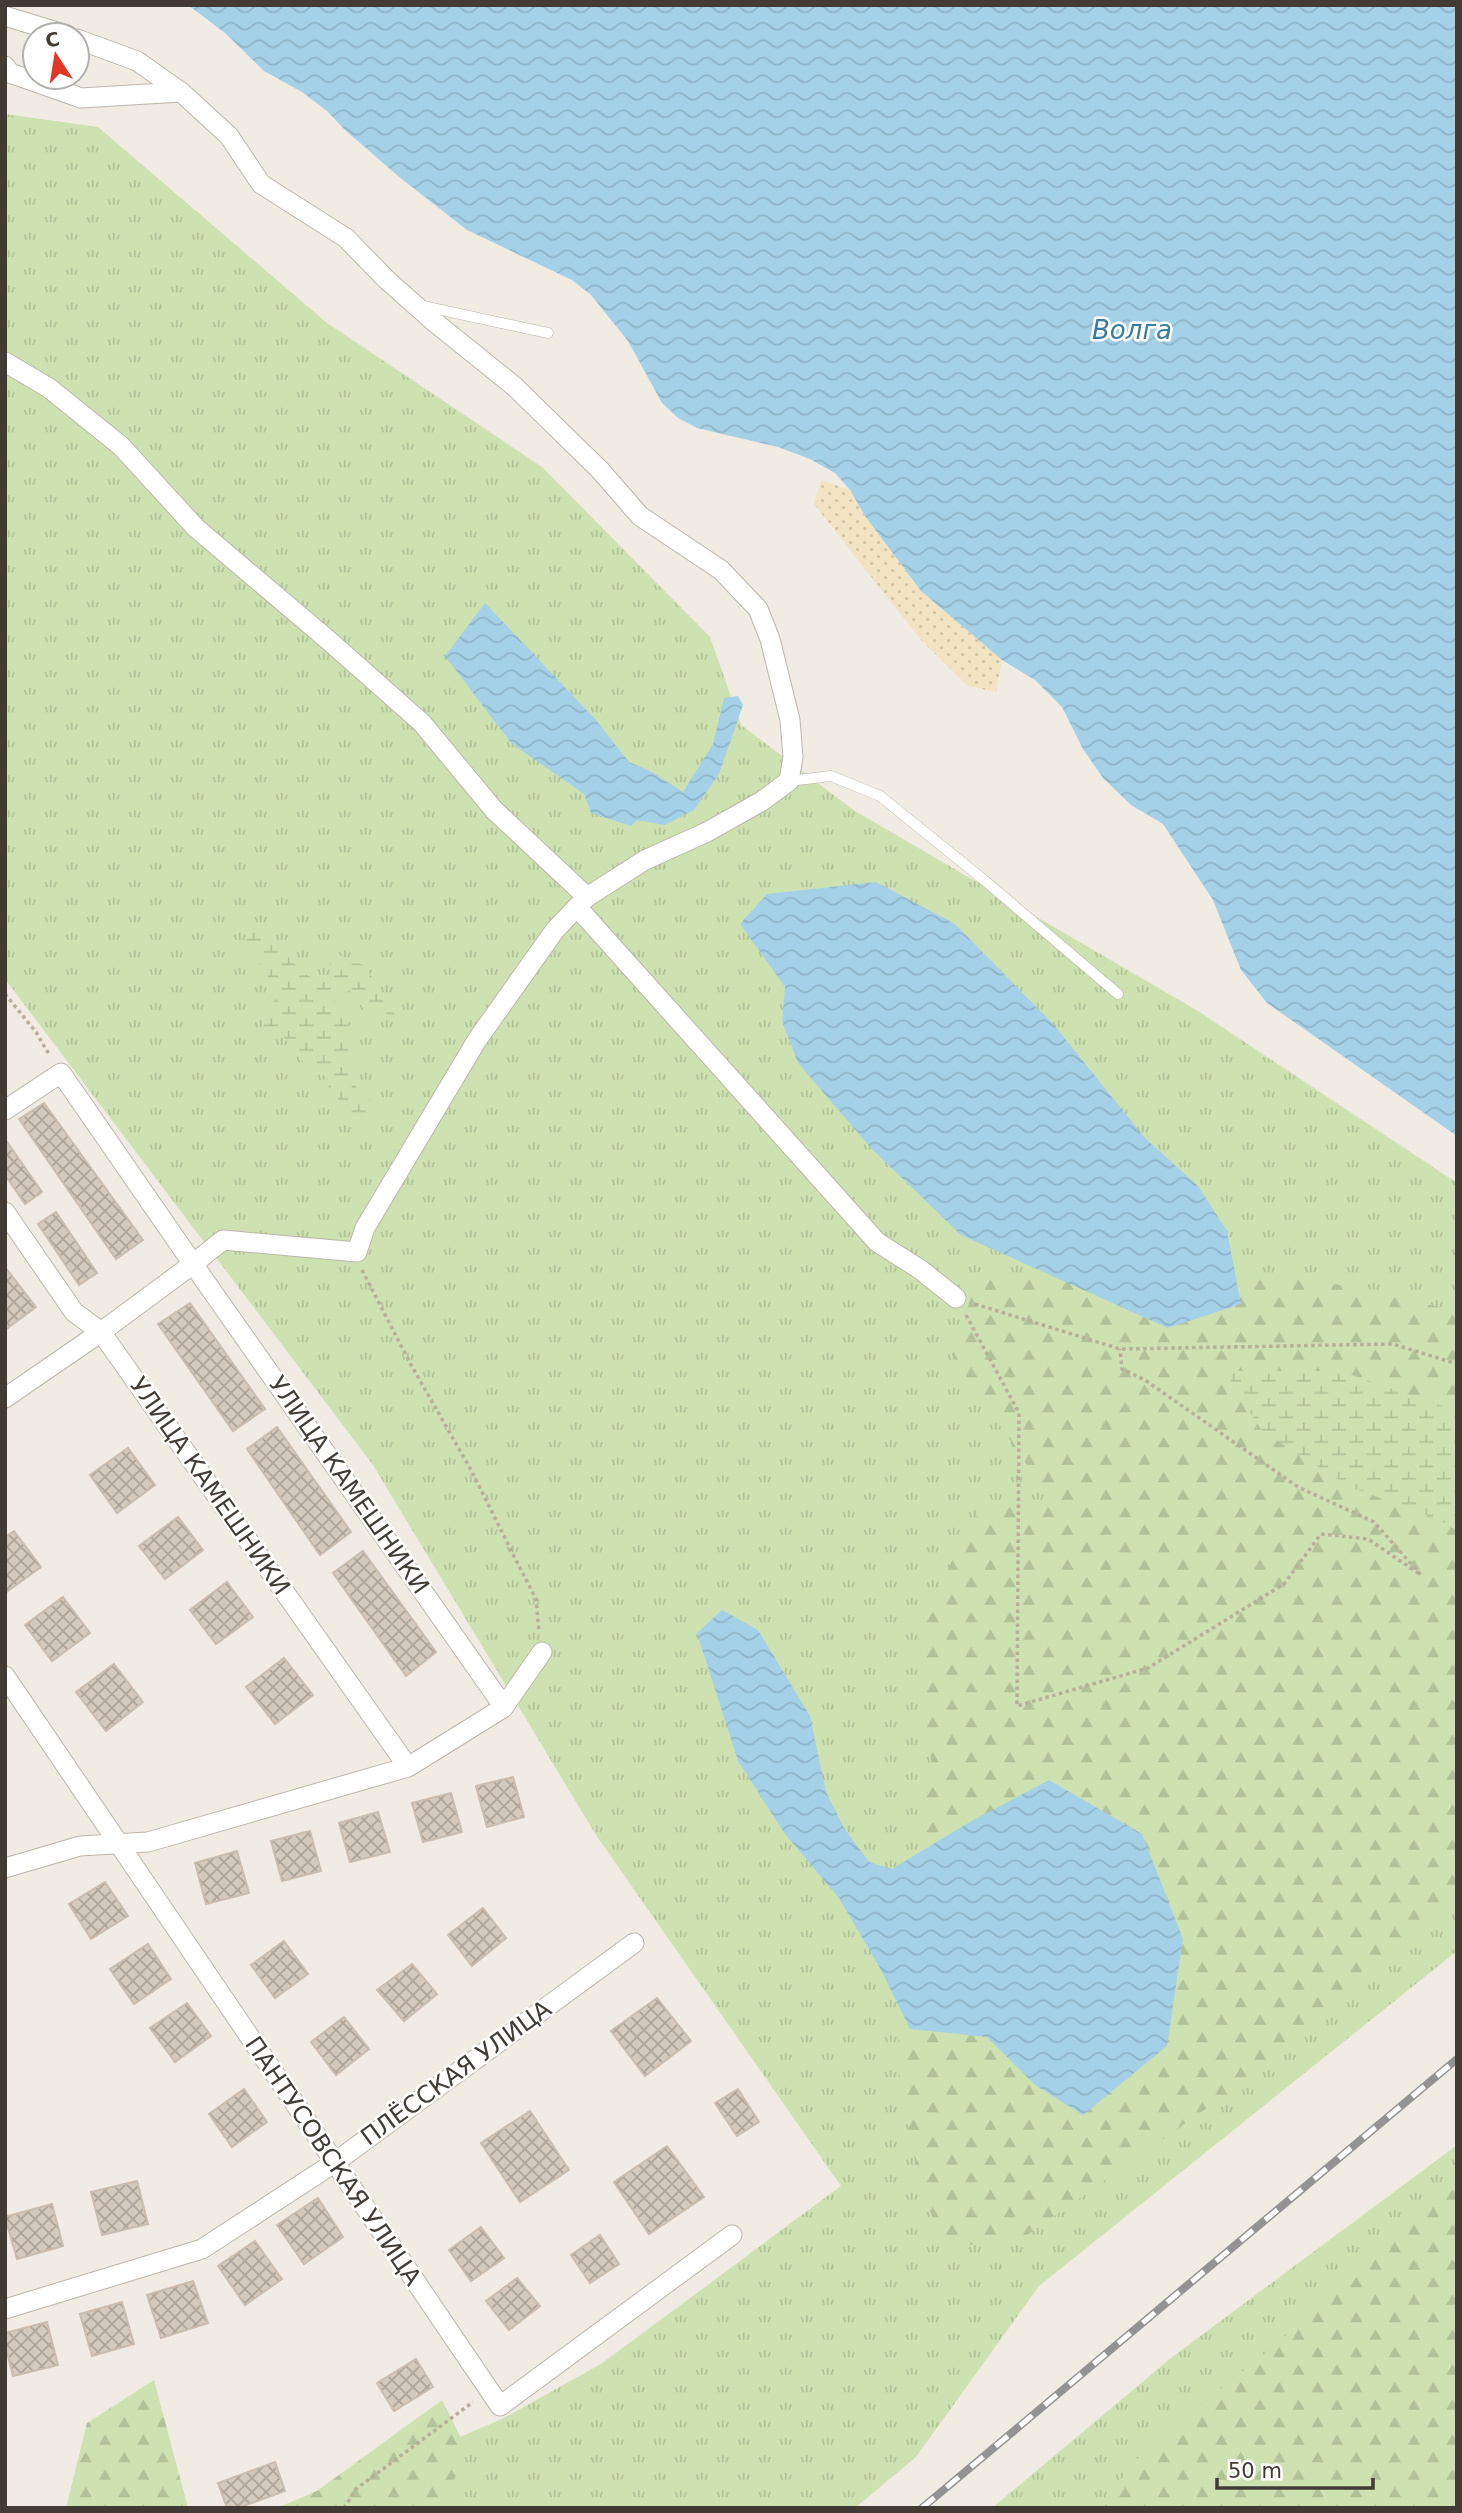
<svg xmlns="http://www.w3.org/2000/svg" width="1462" height="2513" viewBox="0 0 1462 2513" font-family="'DejaVu Sans',sans-serif">
  <defs>
    <pattern id="grass-tufts" width="24" height="20" patternUnits="userSpaceOnUse" patternTransform="scale(1.75)"><rect width="24" height="20" fill="#cee1b0"/><path d="M3 7l-1-3M5 7V3M7 7l1-3M15 17l-1-3M17 17v-4M19 17l1-3" fill="none" stroke="#b2c298"/></pattern>
    <pattern id="forest-firs" width="22" height="20" patternUnits="userSpaceOnUse" patternTransform="scale(1.75)"><rect width="22" height="20" fill="#cee1b0"/><path d="M5 1l3.5 6h-7zM16 11l3.5 6h-7z" fill="#b2c298"/></pattern>
    <pattern id="wetland-marsh" width="20" height="14" patternUnits="userSpaceOnUse" patternTransform="scale(1.75)"><rect width="20" height="14" fill="#cee1b0"/><path d="M1 5h8M5 5V1M11 12h8M15 12V8" fill="none" stroke="#b2c298"/></pattern>
    <pattern id="sand-dots" width="8" height="8" patternUnits="userSpaceOnUse" patternTransform="scale(1.75)"><rect width="8" height="8" fill="#f2e4c2"/><path d="M2 2h.1M6 6h.1" fill="none" stroke="#d1c4a7" stroke-width="1.8" stroke-linecap="round"/></pattern>
    <pattern id="water-waves" width="16" height="10" patternUnits="userSpaceOnUse" patternTransform="scale(1.75)"><rect width="16" height="10" fill="#a5d1e8"/><path d="M0 5q4-4 8 0t8 0" fill="none" stroke="#8fb4c8"/></pattern>
    <pattern id="building-cross-hatch" width="8" height="8" patternUnits="userSpaceOnUse" patternTransform="scale(1.75)"><rect width="8" height="8" fill="#d3c9bd"/><path d="M0 0l8 8M0 8l8-8" fill="none" stroke="#ada49a"/></pattern>
  </defs>
  <rect width="100%" height="100%" fill="#f0ebe3"/>
  <!-- grass -->
  <path fill="url(#grass-tufts)" d="M5 114 98 127 327 323 542 467 710 637 741 725 855 811 1198 1011 1457 1183V1951L1039 2286 916 2457 855 2508H293L502 2419 601 2364 841 2186 596 1835 373 1465 5 979Z
    M1457 2145V2508H992L1171 2358Z"/>
  <!-- forest -->
  <path fill="url(#forest-firs)" d="M978 1276 1304 1277 1457 1311V1902L1234 2089 1023 2238 951 2247 922 2198 896 2062 931 1761 917 1626 981 1508 1050 1499 952 1355Z
    M1457 2174V2508H1098L1146 2448 1273 2347Z
    M154 2380 188 2508H66L87 2423Z
    M442 2400 464 2444 449 2497 424 2508H277L317 2491Z"/>
  <!-- wetland -->
  <path fill="url(#wetland-marsh)" d="M255 931 275 942 304 974 324 982 336 973 319 947 365 966 398 1020 366 1012 350 990 334 997 336 1008 351 1028 350 1053 356 1087 382 1110 363 1127 329 1089 327 1077 307 1066 282 1035 261 1047 266 1015 278 994 246 940Z
    M1225 1371H1340L1457 1411V1531L1440 1520 1350 1487 1262 1431Z"/>
  <!-- sand -->
  <path fill="url(#sand-dots)" d="M821 480 850 490 865 516 921 591 1002 660 996 692 968 686 921 640 814 504Z"/>
  <!-- water -->
  <path fill="url(#water-waves)" d="M188 5H1457V1136L1267 1003 1241 970 1213 900 1163 824 1131 805 1103 778 1083 749 1062 707 1035 680 1002 660 921 591 865 516 850 490 835 473 810 459 778 447 697 428 678 418 662 403 628 341 591 295 572 280 467 230 398 176 345 130 327 111 302 92 264 71 225 33Z
    M485 603 595 719 629 762 652 772 683 792 713 744 724 698 738 696 743 705 719 774 694 810 665 825 637 820 631 826 591 813 584 794 511 743 445 656Z
    M876 882 955 924 1054 1025 1145 1138 1198 1186 1227 1231 1241 1304 1168 1328 961 1235 871 1148 798 1063 782 1021 785 987 740 924 767 894Z
    M722 1610 758 1630 810 1716 826 1792 844 1828 869 1862 892 1869 968 1823 1049 1780 1142 1834 1183 1939 1167 2046 1083 2115 1035 2085 987 2037 910 2029 881 1970 839 1898 785 1834 738 1761 697 1633Z"/>
  <!-- building -->
  <path fill="url(#building-cross-hatch)" stroke="#cabdae" stroke-width="2" d="M44 1103 143 1240 116 1259 19 1119Z
    M5 1139 42 1192 25 1204 5 1175Z
    M56 1212 97 1273 79 1285 38 1224Z
    M5 1267 36 1307 5 1330Z
    M190 1303 265 1409 233 1431 158 1324Z
    M277 1427 351 1532 320 1555 247 1449Z
    M128 1448 155 1485 117 1513 90 1475Z
    M178 1517 203 1550 165 1579 139 1546Z
    M14 1531 41 1567 5 1593V1537Z
    M363 1551 436 1652 406 1676 333 1573Z
    M227 1582 253 1617 216 1644 190 1610Z
    M63 1597 90 1633 52 1661 25 1625Z
    M284 1658 313 1695 275 1724 246 1687Z
    M114 1664 143 1702 106 1731 76 1692Z
    M513 1777 524 1817 487 1827 476 1786Z
    M451 1793 462 1832 423 1842 412 1803Z
    M378 1812 390 1852 350 1862 339 1823Z
    M310 1831 321 1871 282 1881 271 1841Z
    M237 1851 249 1893 206 1904 195 1863Z
    M105 1882 128 1916 91 1939 69 1904Z
    M483 1908 506 1938 472 1966 448 1935Z
    M284 1941 308 1974 275 1998 251 1965Z
    M148 1944 171 1979 134 2004 110 1969Z
    M412 1964 437 1994 404 2021 377 1990Z
    M657 1998 691 2041 645 2076 611 2031Z
    M187 2003 211 2036 175 2062 150 2028Z
    M344 2017 369 2049 336 2075 311 2042Z
    M244 2089 267 2122 232 2147 209 2114Z
    M738 2089 759 2122 737 2136 715 2103Z
    M530 2111 569 2170 520 2202 481 2143Z
    M667 2146 704 2197 649 2234 614 2182Z
    M137 2181 148 2224 102 2235 91 2192Z
    M318 2198 343 2237 304 2264 277 2225Z
    M52 2204 63 2246 17 2259 5 2217Z
    M481 2227 504 2258 471 2281 449 2250Z
    M600 2235 619 2264 590 2283 571 2255Z
    M255 2241 282 2279 245 2305 218 2266Z
    M517 2278 540 2306 509 2330 486 2301Z
    M193 2281 208 2323 161 2338 147 2295Z
    M122 2302 134 2344 92 2356 80 2314Z
    M47 2322 58 2365 13 2376 5 2345V2333Z
    M416 2359 433 2387 394 2411 377 2383Z
    M275 2462 285 2491 238 2508H227L218 2483Z"/>
  <g fill="none" stroke-linecap="round" stroke-linejoin="round">
    <!-- lane casing -->
    <g stroke="#bdb5aa" stroke-width="11">
      <path id="lane" d="M423 306 548 333
        M789 781 831 776 880 796 984 880 1118 994"/>
    </g>
    <!-- street casing -->
    <g stroke="#bdb5aa" stroke-width="21">
      <path id="street" d="M5 16 67 35
        M77 39 137 61 181 92 229 136 261 184 346 238 387 280 432 320 514 386 600 470 640 516 721 570 758 609 770 639 790 720 793 757 789 781 762 801 707 832 645 860 587 897 577 907 555 930 477 1040 365 1228 357 1252 223 1240 193 1264 504 1707
        M5 66 10 73 81 98 181 92
        M5 362 49 388 121 446 196 528 327 639 422 723 494 810 587 897
        M577 907 877 1242 921 1270 956 1298
        M5 1110 61 1073 193 1264 101 1332 5 1398
        M5 1212 74 1312 101 1332 408 1767
        M5 1676 500 2406 732 2235
        M5 1868 80 1846 148 1842 408 1767 503 1708 542 1652
        M5 2309 202 2249 334 2163 634 1943"/>
    </g>
    <!-- path -->
    <path stroke="#baad9a" stroke-width="3.5" stroke-dasharray="3.5 3.5" stroke-linecap="butt" d="M5 994 36 1032 50 1056
      M362 1270 410 1363 471 1470 518 1564 536 1599 539 1632
      M975 1304 1120 1349 1393 1344 1457 1364
      M966 1315 1019 1413 1017 1706 1148 1668 1284 1584 1321 1534 1368 1539 1421 1575 1374 1522 1298 1487 1145 1380 1122 1369 1120 1349
      M344 2508 356 2489 473 2402"/>
    <!-- lane -->
    <use href="#lane" stroke="#fff" stroke-width="10"/>
    <!-- street -->
    <use href="#street" stroke="#fff" stroke-width="19"/>
    <!-- rail casing -->
    <g stroke="#939393" stroke-width="8">
      <path id="rail" d="M922 2508 1457 2059"/>
    </g>
    <!-- rail -->
    <use href="#rail" stroke="#fff" stroke-width="5" stroke-dasharray="16" stroke-linecap="butt"/>
  </g>
  <g text-anchor="middle" stroke-width="5" stroke-linejoin="round" paint-order="stroke">
    <!-- street labels -->
    <g font-size="24" fill="#413b34" stroke="#fff">
      <text transform="translate(349 1485) rotate(55)" y="8">УЛИЦА КАМЕШНИКИ</text>
      <text transform="translate(210 1486) rotate(55)" y="8">УЛИЦА КАМЕШНИКИ</text>
      <text transform="translate(456 2073) rotate(-36)" y="8">ПЛЁССКАЯ УЛИЦА</text>
      <text transform="translate(333 2161) rotate(56)" y="8">ПАНТУСОВСКАЯ УЛИЦА</text>
    </g>
    <!-- water labels -->
    <g font-size="26" font-style="italic" fill="#397ca1" stroke="#fff">
      <text x="1132" y="339">Волга</text>
    </g>
  </g>
  <!-- border -->
  <rect width="1462" height="2513" fill="none" stroke="#413b34" stroke-width="14"/>
  <!-- north arrow -->
  <g transform="translate(56 56) rotate(348)"><circle r="33" fill="#ffffff" stroke="#b3b1ae" stroke-width="2"/>
  <path d="M0-5L12 26L0 18L-12 26Z" fill="#e43626"/>
  <text y="-10" font-size="19" font-weight="bold" text-anchor="middle" fill="#413b34">С</text>
  </g>
  <!-- scale -->
  <path d="M1217 2478v10h156v-10" fill="none" stroke="#413b34" stroke-width="3.5"/>
  <text x="1228" y="2478" font-size="21" fill="#413b34" stroke="#ffffff" stroke-width="5" paint-order="stroke">50 m</text>
</svg>
